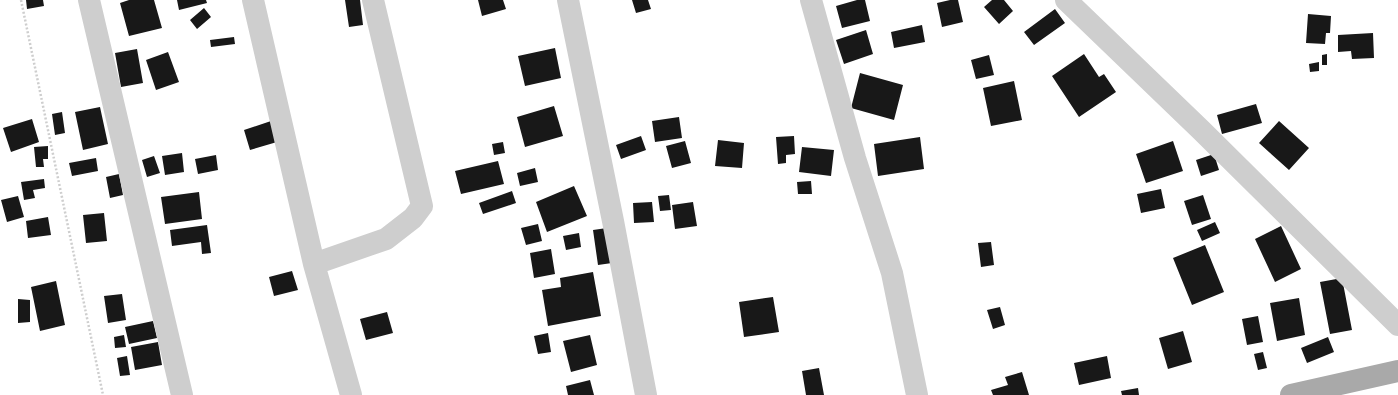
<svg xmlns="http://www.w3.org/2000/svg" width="1398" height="395" viewBox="0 0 1398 395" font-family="'Space Grotesk',sans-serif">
  <rect width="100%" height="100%" fill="#fff"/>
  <!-- building -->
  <path fill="#181818" d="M26 0H43L44 6 27 9Z
    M129 0H154L162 28 129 36 120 3Z
    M177 0H206L207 3 179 10Z
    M345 0H360L363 25 349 27Z
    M478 0H503L506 9 482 16Z
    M632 0H648L651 9 636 13Z
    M857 0H865L870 21 842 28 836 6Z
    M950 0H958L963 22 942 27 937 3Z
    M992 0H1004L1013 11 999 24 984 7Z
    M204 8 211 17 197 29 190 20Z
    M1055 9 1065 23 1034 45 1024 32Z
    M1308 14 1331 16 1330 33H1326L1325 44 1306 43Z
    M922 25 925 42 894 48 891 32Z
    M866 30 873 54 844 64 836 40Z
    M1373 33 1374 58 1352 59 1351 51 1338 52V35Z
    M234 37 235 44 211 47 210 40Z
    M555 48 561 78 525 86 518 56Z
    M137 49 143 83 121 87 115 53Z
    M168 52 179 82 156 90 146 60Z
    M1084 54 1099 77 1104 74 1116 92 1079 117 1052 76Z
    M1327 54V65H1322V55Z
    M989 55 994 75 976 79 971 60Z
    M1319 62V71L1310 72 1309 64Z
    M860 73 903 85 894 120 851 108Z
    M1014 81 1022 120 991 126 983 88Z
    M1256 104 1262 123 1222 134 1217 115Z
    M554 106 563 136 525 147 517 117Z
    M100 107 108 144 83 150 75 112Z
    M62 112 65 133 55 135 52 114Z
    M679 117 682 138 655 142 652 121Z
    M32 119 39 142 11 152 3 128Z
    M271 121 277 142 250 150 244 130Z
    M1279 121 1309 148 1289 170 1259 143Z
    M641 136 646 150 621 159 616 145Z
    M794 136 795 154 786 155V163L778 164 776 137Z
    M920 137 924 169 878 176 874 144Z
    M718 140 744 143 742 168 715 166Z
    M685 141 691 163 672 168 666 146Z
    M1173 141 1183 171 1146 183 1136 154Z
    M503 142 505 153 494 155 492 144Z
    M48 146V159H43L44 167H36L34 147Z
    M802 147 834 150 831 176 799 172Z
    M182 153 184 172 165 175 162 156Z
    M1214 154 1219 170 1201 176 1196 160Z
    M216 155 218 170 198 174 195 159Z
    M154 156 160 173 147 177 142 160Z
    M96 158 98 171 72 176 69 163Z
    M498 161 504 184 461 194 455 171Z
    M535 168 538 182 520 186 517 173Z
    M119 174 123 195 110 198 106 177Z
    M44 179 45 188 33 190 35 198 24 200 21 182Z
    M811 181 812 194H798L797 182Z
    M574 186 587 216 547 232 536 202Z
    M1161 189 1165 208 1141 213 1137 194Z
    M512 191 516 203 483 214 479 203Z
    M199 192 202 219 165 224 161 197Z
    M669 195 671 210 660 211 658 196Z
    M1203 195 1211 219 1192 225 1184 201Z
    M18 196 24 217 7 222 1 200Z
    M652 202 654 222 634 223 633 203Z
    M693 202 697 226 675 229 672 205Z
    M104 213 107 241 86 243 83 215Z
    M48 217 51 235 28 238 26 221Z
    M1215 222 1220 233 1202 241 1197 230Z
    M538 224 542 241 526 245 521 228Z
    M207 225 211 253 202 254 201 242 172 246 170 230Z
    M1281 226 1301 269 1275 282 1255 239Z
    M607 228 612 263 598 265 593 230Z
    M579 233 581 247 566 250 563 236Z
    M991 242 994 265 981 267 978 243Z
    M1205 245 1224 292 1192 305 1173 258Z
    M551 249 555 274 534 278 530 253Z
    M292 271 298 290 274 296 269 277Z
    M593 272 601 316 548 326 542 290 561 287 560 278Z
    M1342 278 1352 330 1330 334 1320 282Z
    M56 281 65 325 40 331 31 287Z
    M122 294 126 320 108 323 104 296Z
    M773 297 779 332 744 337 739 302Z
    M1299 298 1305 335 1277 341 1270 303Z
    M18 299 30 300V322L18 323Z
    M1000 307 1005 325 993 329 987 310Z
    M387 312 393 333 366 340 360 319Z
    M1258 316 1263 342 1247 345 1242 319Z
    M153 321 157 338 129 344 125 327Z
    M1183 331 1192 362 1168 369 1159 338Z
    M548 333 551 352 538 354 534 336Z
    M124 335 126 347 115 348 114 337Z
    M590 335 597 365 571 372 563 341Z
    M1328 337 1334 352 1307 363 1301 348Z
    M158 342 162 365 135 370 131 347Z
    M1263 352 1267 368 1258 370 1254 354Z
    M127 356 130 375 120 376 117 358Z
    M1107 356 1111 378 1079 385 1074 363Z
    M819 368 824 395H806L802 371Z
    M1022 372 1029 395H993L991 390 1008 385 1005 377Z
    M590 380 594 395H568L566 386Z
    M1138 388 1139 395H1122L1121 391Z"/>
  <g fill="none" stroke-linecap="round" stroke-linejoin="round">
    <!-- path -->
    <path stroke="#cecece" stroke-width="2.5" stroke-dasharray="2 2" stroke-linecap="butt" d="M21 0 103 395"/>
    <!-- minor -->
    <path stroke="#cecece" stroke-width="22" d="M89 0 182 395
      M253 0 314 264 351 395
      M568 0 613 221 646 395
      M811 0 855 158 892 273 917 395
      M1066 0 1201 130 1398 325
      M314 264 386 239 413 218 422 206 373 0"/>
    <!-- primary -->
    <path stroke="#a9a9a9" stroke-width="22" d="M1291 395 1398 371"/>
  </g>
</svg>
